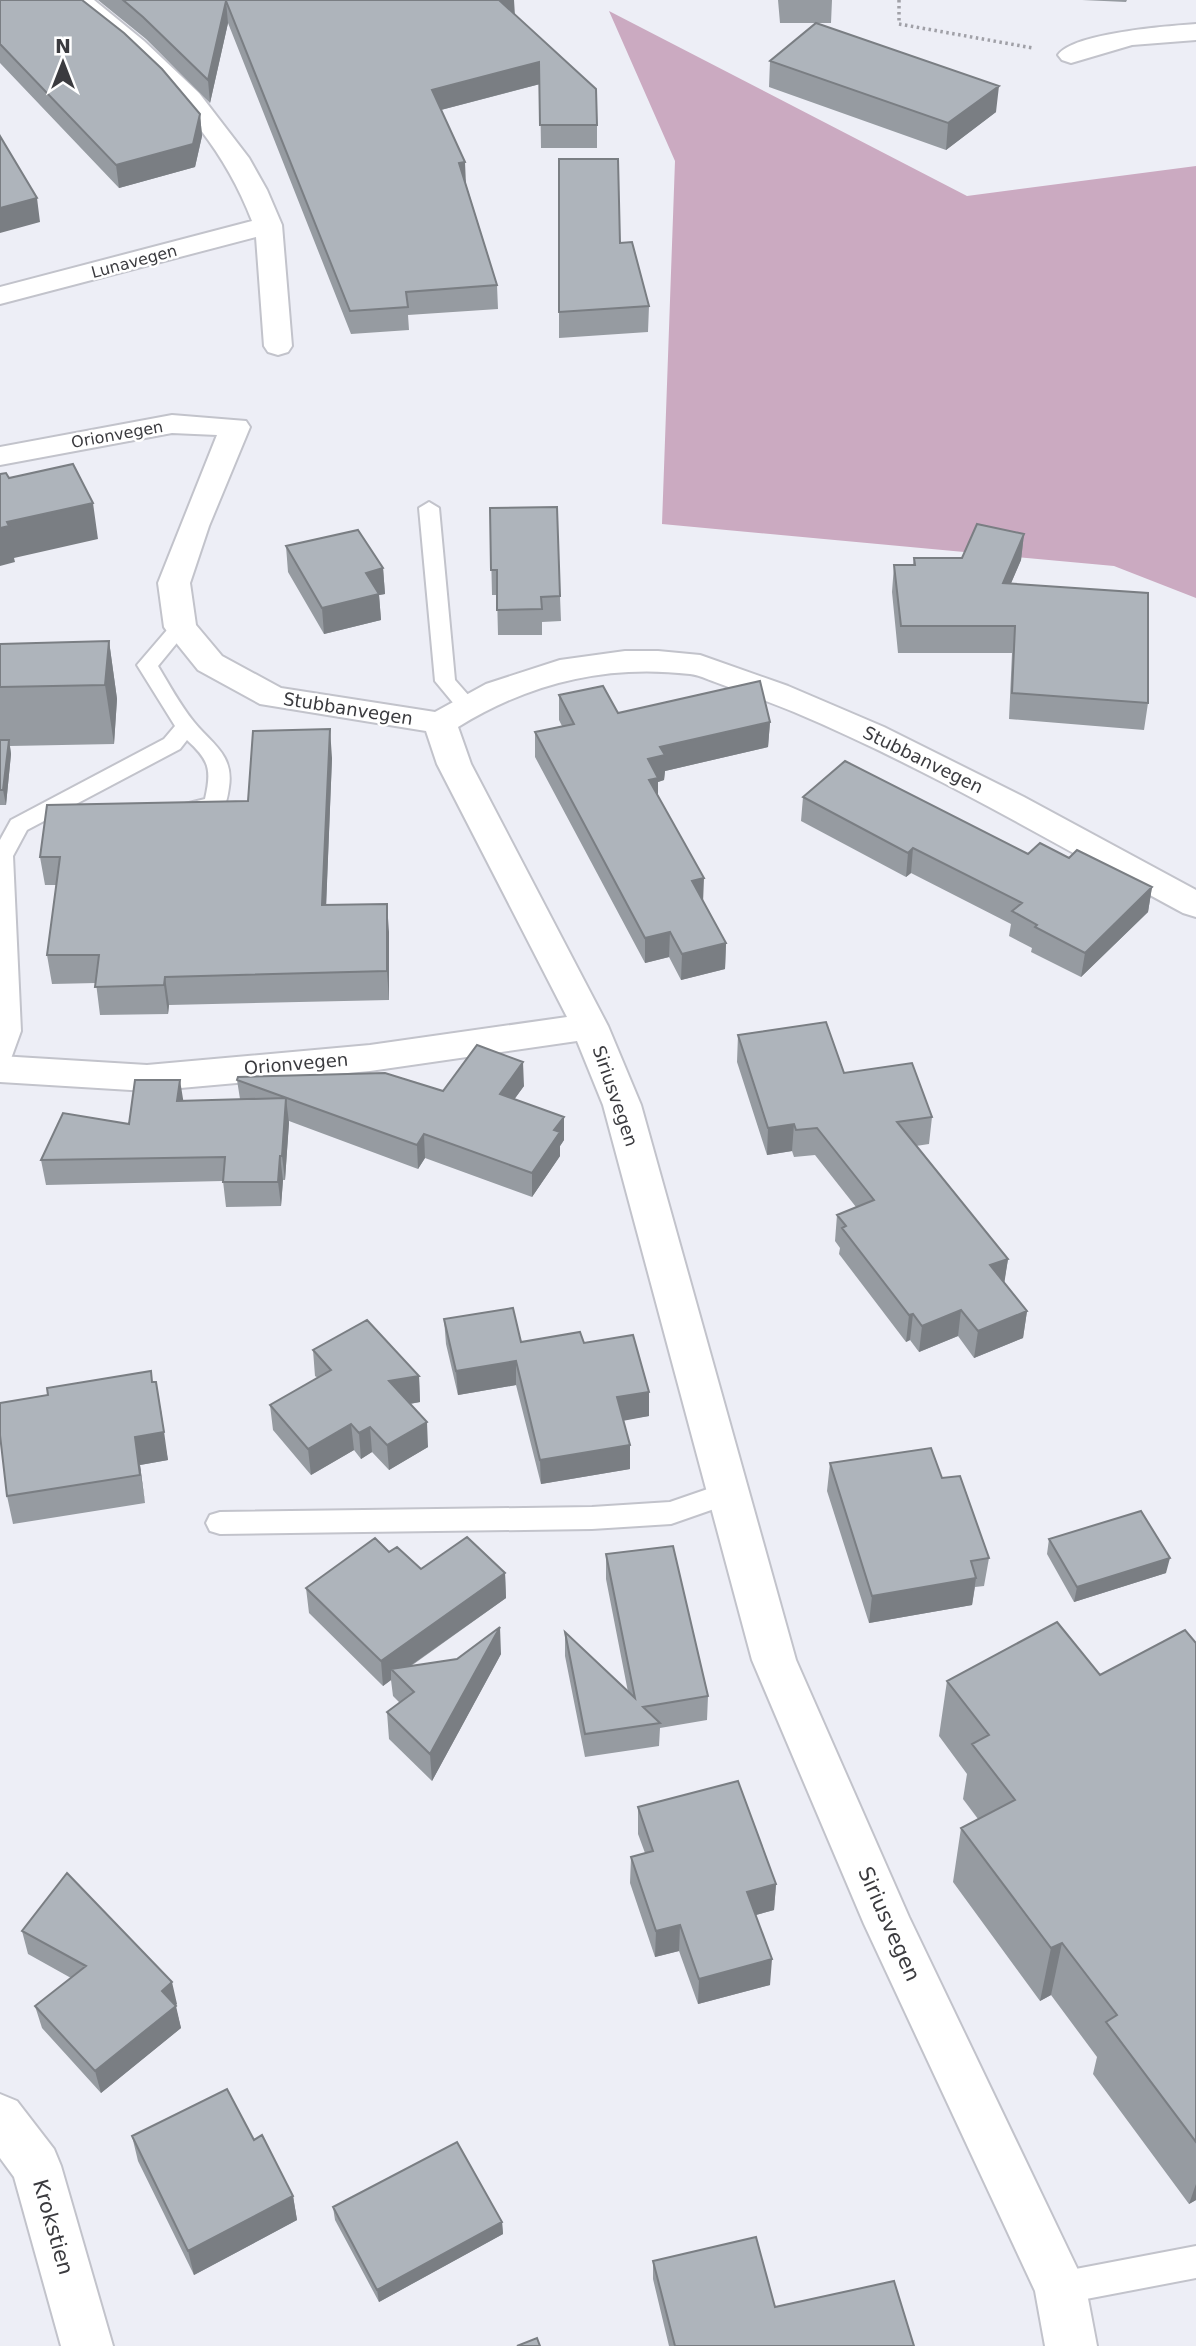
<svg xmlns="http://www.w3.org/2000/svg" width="1196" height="2346" viewBox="0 0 1196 2346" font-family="'DejaVu Sans',sans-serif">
  <rect width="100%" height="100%" fill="#edeef6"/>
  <!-- forest -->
  <path fill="#cbaac1" d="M609 11 967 196 1196 166V598L1114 566 662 524 675 161Z"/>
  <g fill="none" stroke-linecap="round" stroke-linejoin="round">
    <!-- lane casing -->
    <g stroke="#c2c3cb" stroke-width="4">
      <path id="lane" d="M429 502 439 508 455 680 477 705 473 710H459L435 681 419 508Z
        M180 621 187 623 190 627 158 666C169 684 180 705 194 722 212 744 234 755 229 787 228 794 227 802 223 808L185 818 177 816 174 811 177 806 205 799C212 769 209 760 187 740L180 749 27 830 13 856 21 1031 8 1067 0 1069V840L11 820 164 739 175 726 137 665 173 623Z
        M728 1482 737 1485 741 1493 737 1501 671 1524 592 1529 220 1534 210 1531 206 1523 210 1515 220 1512 592 1507 670 1502Z
        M1196 2246V2278L1060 2304 1048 2299 1044 2288 1048 2277 1060 2272Z"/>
    </g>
    <!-- street casing -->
    <g stroke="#c2c3cb" stroke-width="4">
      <path id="street" d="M67 0H94L144 41 199 93 249 158 267 190 282 225 292 346 288 352 278 355 268 352 264 346 256 237 0 304V287L252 221C226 153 182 101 128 53 109 36 81 21 67 0Z
        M1196 24V40L1132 45 1071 63 1062 60 1058 55C1073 33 1168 26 1196 24Z
        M172 415 246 421 250 427 209 526 190 583 196 625 222 656 281 688 435 712 486 684 560 660 625 651H658L700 655 788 686 884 727 1024 797 1196 890V917L1183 913C1055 844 929 769 794 712 768 701 741 692 715 682 707 679 699 675 690 674 606 664 529 683 458 727L471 764 608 1026 641 1105 796 1660 909 1917 1078 2270 1086 2288 1097 2346H1045L1035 2291 864 1924 752 1660 603 1105 577 1041 370 1071 147 1091 0 1082V1056L147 1065 370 1045 567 1017 437 764 426 731 260 704 198 670 169 634 164 627 158 583 217 435 172 433 0 465V447Z
        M0 2094 17 2101 54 2149 61 2166 113 2346H61L14 2177 0 2158Z"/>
    </g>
    <!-- path -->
    <path stroke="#a0a0a7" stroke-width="3.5" stroke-dasharray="2.5 3.5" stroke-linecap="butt" d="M899 0V24L1033 48"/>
    <!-- lane -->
    <use href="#lane" fill="#fff" fill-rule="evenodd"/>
    <!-- street -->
    <use href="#street" fill="#fff" fill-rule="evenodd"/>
  </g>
  <!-- wall -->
  <path fill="#969ba1" d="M0 0 200 114 202 136 195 167 119 188 0 63Z
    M98 0H514V14L597 125V148H541L540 84 441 110 466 184 497 285 498 309 408 315 409 330 351 334 228 23 210 103 146 39Z
    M778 0H832L831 23H780Z
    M1082 0H1127L1126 2Z
    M770 61 996 112 946 150 769 87Z
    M559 159 620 243 649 306 648 332 559 338Z
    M490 508 560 596 561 621 542 622V635H498L497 595H492Z
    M1024 534 1021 560 1011 583 1148 703 1144 730 1009 719 1012 653H898L892 592 894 565H913L914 558H962Z
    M286 546 383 568 385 594 379 595 381 620 324 634 288 572Z
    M109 641 117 699 114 744 10 746 11 754 6 805H0V644Z
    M559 695 618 713 770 722 768 747 665 771 664 780 658 782V795L703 902 726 943 725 969 681 980 669 957 645 963 535 757V732L562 726 559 720Z
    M332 758 326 905 389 932V1000L169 1005 168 1014 100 1015 96 983 52 984 47 955 56 885H45L40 857 248 801Z
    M803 797 1028 854 1069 858 1152 887 1148 912 1081 977 1031 952 1032 948 1009 936 1011 924 911 873 906 877 801 821Z
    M738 1035 844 1073 932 1117 929 1144 916 1146 1008 1259 1004 1282 1027 1311 1023 1338 974 1358 958 1336 919 1352 910 1340 906 1342 839 1254 840 1248 835 1241 837 1215 856 1207 815 1155 794 1157 792 1151 767 1155 737 1062Z
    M237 1080 443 1091 524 1086 514 1099 564 1140 560 1146V1156L532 1197 425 1158 418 1169 289 1121 285 1180H283L281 1206 226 1207 223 1181 46 1185 41 1160 183 1101 240 1099Z
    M444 1319 521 1342 584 1343 649 1392V1416L623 1420 630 1445V1469L541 1484 516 1385 458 1395 446 1344Z
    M313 1350 419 1376 420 1402 410 1404 428 1447 389 1470 372 1452 361 1459 354 1450 311 1475 273 1430 270 1405 318 1378 315 1376Z
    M153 1382 168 1460 140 1465 145 1503 13 1524 7 1496Z
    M830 1463 942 1478 989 1558 984 1586 975 1587 972 1605 869 1623 827 1491Z
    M1049 1539 1166 1573 1074 1602 1047 1554Z
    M389 1552 421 1569 505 1573 506 1598 411 1666 501 1654 432 1781 389 1739 387 1712 400 1703 393 1696 391 1680 383 1686 309 1613 306 1588Z
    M606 1554 708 1696 707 1720 660 1728 659 1746 585 1757 565 1656V1632L628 1692 606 1579Z
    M1196 1643V2200L1189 2204 1093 2074 1097 2057 1051 1995 1040 2001 953 1882 961 1828 978 1819 963 1799 967 1774 939 1736 947 1681 1100 1675Z
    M638 1807 776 1884 774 1910 756 1915 770 1985 698 2004 679 1951 655 1957 630 1883 631 1857 645 1853 638 1834Z
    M22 1931 177 2004 175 2005 181 2028 101 2093 42 2028 35 2006 71 1978 28 1954Z
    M132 2136 254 2140 293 2196 297 2220 194 2275 138 2161Z
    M333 2207 502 2222 503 2234 379 2302 335 2220Z
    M653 2261 775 2307 914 2346H669L653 2279Z"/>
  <!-- shaded-wall -->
  <path fill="#7a7e83" d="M497 0H514L515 16Z
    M226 1 228 23 210 103 208 80Z
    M539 62 540 84 433 112 432 90Z
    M999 86 996 112 946 150 948 123Z
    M200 114 202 136 195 167 119 188 116 165Z
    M465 162 466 185 459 163Z
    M37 198 40 222 0 233V208Z
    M93 503 98 539 14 558 15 562 0 566V528L7 522Z
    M1024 534 1021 560 1000 609 1003 583Z
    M383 568 385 594 379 595 381 620 324 634 322 608 366 573Z
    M109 641 117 699 114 744 105 685Z
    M770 722 768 747 665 771 664 780 658 782V803L649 805 648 759 660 747Z
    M330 729 332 758 325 934 322 905Z
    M9 740 11 754 6 805 3 790Z
    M913 848 911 873 906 877 908 853Z
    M704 878 703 903 692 881Z
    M1152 887 1148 912 1081 977 1085 953Z
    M387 904 389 932V1000L387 971Z
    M670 932 669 957 645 963V938Z
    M726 943 725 969 681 980 682 954Z
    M165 977 169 1005 168 1014 164 985Z
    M523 1062 524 1086 501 1118 500 1094Z
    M180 1080 184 1105 177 1101Z
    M286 1098 289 1123 285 1180 282 1156Z
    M564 1117V1140L560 1146V1156L532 1197V1173L554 1130Z
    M794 1124 792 1151 767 1155 768 1128Z
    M424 1134 425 1158 418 1169 417 1145Z
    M280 1156 283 1180 281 1206 278 1182Z
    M1008 1259 1004 1285 990 1265Z
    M961 1310 958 1336 919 1352 922 1326Z
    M1027 1311 1023 1338 974 1358 978 1331Z
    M913 1314 910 1340 906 1342 909 1315Z
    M516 1361V1385L458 1395 456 1371Z
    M419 1376 420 1402 391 1407 389 1381Z
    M649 1392V1416L617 1422V1397Z
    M161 1410 168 1460 140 1465 145 1503 135 1437Z
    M427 1422 428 1447 389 1470 387 1445Z
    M351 1424 354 1450 311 1475 308 1449Z
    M370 1427 372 1452 361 1459 359 1433Z
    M630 1445V1469L541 1484 540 1460Z
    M1170 1558 1166 1573 1074 1602 1077 1587Z
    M505 1573 506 1598 397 1675 391 1669V1680L383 1686 381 1661Z
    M976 1578 972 1605 869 1623 872 1596Z
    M500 1627 501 1654 432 1781 430 1754Z
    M776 1884 774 1910 745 1918 747 1892Z
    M680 1925 679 1951 655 1957 656 1931Z
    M1062 1943 1051 1995 1040 2001 1051 1948Z
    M772 1959 770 1985 698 2004 699 1979Z
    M172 1982 177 2004 167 2013 162 1991Z
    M176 2006 181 2028 101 2093 95 2071Z
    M1196 2184V2200L1189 2204Z
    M293 2196 297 2220 194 2275 188 2251Z
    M502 2222 503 2234 379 2302 377 2290Z"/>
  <!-- building -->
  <path fill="#aeb4bb" stroke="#7a7e83" stroke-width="2" d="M0 0H82L124 33 162 69 200 114 193 144 116 165 0 44Z
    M123 0H499L596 89 597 125H540L539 62 432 90 465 162 459 163 497 285 406 292 408 307 350 311 226 1 208 80 143 17Z
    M816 23 999 86 948 123 770 61Z
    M0 136 37 198 0 208Z
    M559 159H618L620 243 632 242 649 306 559 312Z
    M73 464 93 503 7 522 9 526 0 528V474L6 473 9 478Z
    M557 507 560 596 541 597 542 609 497 610V570H491L490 508Z
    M977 524 1024 534 1003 583 1148 593V703L1012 693 1015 626H901L894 565H915L914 558H962Z
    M358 530 383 568 366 573 379 594 322 608 286 546Z
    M109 641 105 685 0 687V644Z
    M760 681 770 722 660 747 665 755 648 759 658 778 649 780 704 878 692 881 726 943 682 954 670 932 645 938 535 732 574 724 559 695 603 686 618 713Z
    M330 729 322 905 387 904V971L165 977 164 985 95 987 99 955H47L60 857H40L47 805 248 801 253 731Z
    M0 740H9L3 790H0Z
    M845 761 1028 854 1040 843 1069 858 1077 850 1152 887 1085 953 1035 927 1037 925 1012 911 1022 903 913 848 908 853 803 797Z
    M826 1022 844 1073 912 1063 932 1117 897 1122 1008 1259 990 1265 1027 1311 978 1331 961 1310 922 1326 913 1314 909 1315 842 1228 846 1226 837 1215 874 1200 817 1128 796 1130 794 1124 768 1128 738 1035Z
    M477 1045 523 1062 500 1094 564 1117 554 1130 560 1132 532 1173 424 1134 417 1145 237 1080 238 1077 385 1073 443 1091Z
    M135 1080H180L177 1101 286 1098 282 1156H280L278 1182H223L225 1157 41 1160 63 1113 129 1124Z
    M513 1308 521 1342 580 1332 584 1343 633 1335 649 1392 617 1397 630 1445 540 1460 516 1361 456 1371 444 1319Z
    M367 1320 419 1376 389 1381 427 1422 387 1445 370 1427 359 1433 351 1424 308 1449 270 1405 331 1370 313 1350Z
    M151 1371 152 1382H156L164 1432 135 1437 140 1475 7 1496 0 1435V1403L48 1395 47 1388Z
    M931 1448 942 1478 960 1476 989 1558 971 1561 976 1578 872 1596 830 1463Z
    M1141 1511 1170 1558 1077 1587 1049 1539Z
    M467 1537 505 1573 381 1661 306 1588 375 1538 389 1552 397 1547 421 1569Z
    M673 1546 708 1696 643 1707 660 1723 585 1734 565 1632 635 1698 606 1554Z
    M1057 1622 1100 1675 1185 1630 1196 1643V2142L1106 2022 1117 2015 1062 1943 1051 1948 961 1828 1015 1800 972 1744 989 1735 947 1681Z
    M500 1627 430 1754 387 1712 414 1692 391 1669 457 1659Z
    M738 1781 776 1884 747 1892 772 1959 699 1979 680 1925 656 1931 631 1857 653 1851 638 1807Z
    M67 1873 172 1982 162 1991 176 2006 95 2071 35 2006 86 1966 22 1931Z
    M227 2089 254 2140 262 2135 293 2196 188 2251 132 2136Z
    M457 2142 502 2222 377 2290 333 2207Z
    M756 2237 775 2307 894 2281 914 2346H675L653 2261Z
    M537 2338 540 2346H517Z"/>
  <g text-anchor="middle" stroke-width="5" stroke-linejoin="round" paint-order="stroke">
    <!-- far-street labels -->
    <g font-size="16" fill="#3b3b3f" stroke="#fff">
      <text transform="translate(134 261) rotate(-15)" y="6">Lunavegen</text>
      <text transform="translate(117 434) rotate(-10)" y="6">Orionvegen</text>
    </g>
    <!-- street labels -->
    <g font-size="18" fill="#3b3b3f" stroke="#fff">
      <text transform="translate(348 709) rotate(9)" y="6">Stubbanvegen</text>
      <text transform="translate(923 760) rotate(26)" y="6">Stubbanvegen</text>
      <text transform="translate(296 1064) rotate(-5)" y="6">Orionvegen</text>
      <text transform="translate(615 1096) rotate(71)" y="6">Siriusvegen</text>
    </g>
    <!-- near-street labels -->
    <g font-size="21" fill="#3b3b3f" stroke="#fff">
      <text transform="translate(889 1924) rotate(66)" y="7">Siriusvegen</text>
      <text transform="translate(53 2227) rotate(74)" y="7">Krokstien</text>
    </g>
  </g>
  <!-- north arrow -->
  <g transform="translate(63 63)" stroke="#ffffff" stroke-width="5" paint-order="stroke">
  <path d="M0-5L12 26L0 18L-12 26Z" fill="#3b3b3f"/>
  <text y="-10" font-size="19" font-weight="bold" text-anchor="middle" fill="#3b3b3f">N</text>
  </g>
</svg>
